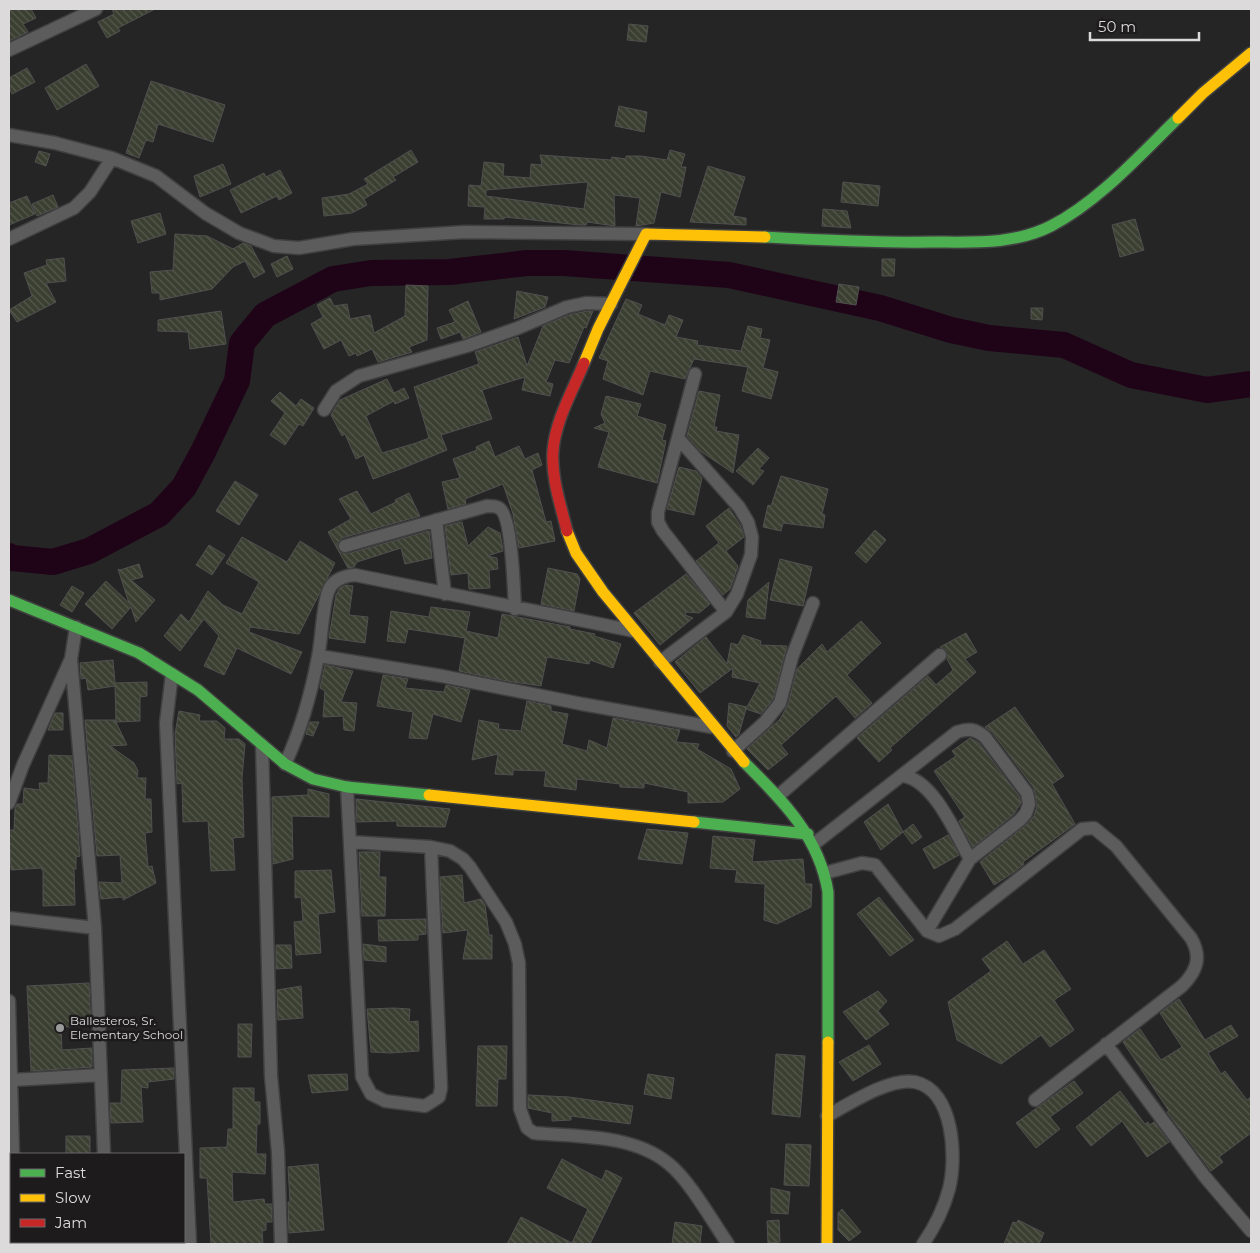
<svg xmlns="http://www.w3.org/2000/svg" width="1260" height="1253" viewBox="0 0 1260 1253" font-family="Montserrat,sans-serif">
  <defs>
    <pattern id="building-back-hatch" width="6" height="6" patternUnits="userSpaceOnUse" patternTransform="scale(1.25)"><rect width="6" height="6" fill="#3a3f31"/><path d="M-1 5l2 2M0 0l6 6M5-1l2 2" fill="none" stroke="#565a4e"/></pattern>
  </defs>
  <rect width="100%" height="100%" fill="#262526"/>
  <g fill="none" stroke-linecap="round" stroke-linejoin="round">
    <!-- river -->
    <path stroke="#1f0418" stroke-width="26" d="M9 556 12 558 53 562 89 551 159 514 184 487 203 452 237 381 242 343 265 315 333 279 371 273 450 272 527 263H564L729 275 880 308 951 330 989 338 1064 345 1131 375 1207 390 1251 384"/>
  </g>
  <!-- building -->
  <path fill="url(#building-back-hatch)" stroke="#515050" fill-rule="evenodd" d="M9 9H31L36 18 23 24 28 32 9 41Z
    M112 9H155L118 28 120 31 107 38 98 22 114 14Z
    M629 24 648 26 646 42 627 40Z
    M86 64 99 86 57 110 45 88Z
    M27 68 35 82 12 94 9 87V78Z
    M151 81 225 105 213 142 158 124 153 142 146 140 139 158 126 153Z
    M619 106 647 112 644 132 615 126Z
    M411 150 418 162 393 177 396 180 364 199 367 205 352 213 324 216 322 198 349 194 368 184 364 179Z
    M670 150 685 154 681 167H686L680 197 661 192 654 223 636 226 640 198 614 195 615 226 587 222 586 225H579L505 217 504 219H484L485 207 468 206 469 185 481 186 484 162 504 164 503 176 530 178 531 164 542 165 540 155 611 160 612 157 626 159V156H641L667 160ZM588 182 584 209 486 196V190Z
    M39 151 50 154 46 166 35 162Z
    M223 164 231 184 200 197 194 176Z
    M708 166 745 177 733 216 746 218V225L690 222Z
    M280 170 292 193 279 200 277 196 241 213 230 190 264 173 266 177Z
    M843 182 880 186 878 206 841 202Z
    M53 195 58 207 37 216 32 204Z
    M27 196 35 214 9 225V203Z
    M823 209 847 211 851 228 822 226Z
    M160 213 166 234 138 243 131 221Z
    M1135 219 1144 250 1120 257 1112 225Z
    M175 234 207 236 233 249 243 243 251 246 265 272 254 278 245 261 233 267 212 289 160 300V293H152L150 272 173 270Z
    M287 256 293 269 277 277 271 264Z
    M64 258 66 281 46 283 56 302 17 322 9 310 32 296 24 273 47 265 46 260Z
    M882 259H895L894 276H882Z
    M839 284 859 287 856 305 836 302Z
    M406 285 428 286 427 340 409 347 412 352 378 362 372 349 357 356 356 353 349 356 341 340 324 349 311 324 323 317 317 305 330 298 334 306 347 304 350 319 370 315 374 333 405 316Z
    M517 291 548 297 545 307 514 319Z
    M626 299 642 305 638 314 665 325 669 315 683 320 676 337 698 341 697 345 741 351 748 326 762 329 760 338 770 340 763 368 778 372 771 399 742 391 748 367 694 359 685 379 650 371 643 395 603 379 608 361 599 358Z
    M468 301 481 332 463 339 460 332 441 339 437 328 455 322 449 310Z
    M1031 308H1043L1042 320 1031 319Z
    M221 311 226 344 190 349 188 332 158 331V320Z
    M587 311H593L586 328 584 327 569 363 555 360 546 382 553 384 550 396 522 390 525 377 482 390 492 419 441 435 447 450 403 468 373 479 364 455 356 459 345 434 342 436 331 415 340 400 387 379 394 393 404 388 409 398 395 404 394 401 366 416 382 453 416 443 429 438 414 387 479 364 475 352 518 337 527 366 543 326 569 315Z
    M699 391 720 395 714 427H717L716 431 739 435 733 473 700 451 687 436Z
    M280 392 296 406 301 399 314 408 303 426 299 424 285 445 270 435 285 413 271 401Z
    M606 396 641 404 637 416 666 425 662 440 666 441 657 483 598 467 609 432 594 428 605 423 601 414Z
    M489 441 495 457 519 446 525 459 538 453 542 465 532 470 546 522 551 521 555 541 519 548 513 514 503 484 465 499 466 504 448 509 442 482 460 478 453 459 477 450 476 447Z
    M758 448 769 458 759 469 764 471 753 485 736 471Z
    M679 467 696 471 702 478 694 515 667 509Z
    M781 476 828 489 822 514 825 515 823 528 783 523 781 531 763 527 768 505 771 506Z
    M235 481 258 495 239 525 216 511Z
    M357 491 371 514 396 502 395 500 409 493 420 516 342 538 337 544 340 552 347 554 429 531 432 558 405 564 401 548 357 562 354 567 348 568 328 532 351 519 339 499Z
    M729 508 740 525 744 537 726 551 738 566 730 589 723 595 696 561 719 543 706 526Z
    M462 522 468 546 488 527 500 533 503 551 487 556 497 558 498 569 489 570 490 588 469 589 468 573 451 575 445 526Z
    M875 530 886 540 866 563 855 553Z
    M242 537 287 562 300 541 335 563 299 634 250 627 249 632 302 652 291 674 237 648 224 675 204 666 219 636 204 619 180 651 164 636 181 614 189 622 208 591 223 605 242 614 259 582 226 563Z
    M209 545 225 555 212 575 196 565Z
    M780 559 812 567 803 606 770 600Z
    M139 564 143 577 131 580 155 600 136 622 131 607 112 629 85 604 106 581 129 603 118 569 120 570Z
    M548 568 577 574 580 579 574 611 541 604Z
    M686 574 710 604 699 613 686 612 685 615 693 618 660 645 634 613Z
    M769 582 765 619 746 617 748 600Z
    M346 585 353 586 349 615 368 617 365 643 329 638 336 595 340 588Z
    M72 586 84 593 72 612 60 605Z
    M431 607 470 612 466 631 498 638 502 614 570 627V629L595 634 594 636 621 644 613 668 590 660 589 664 547 657 541 686 507 681 459 671 465 638 408 629 405 643 387 641 391 611 429 617Z
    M861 621 881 643 847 675 872 703 855 718 836 696 781 745 788 754 768 770 747 749 780 719 788 705 797 669 822 644 827 652Z
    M966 633 977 652 965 659 976 672 890 748 892 750 879 762 857 738 928 676 936 685 953 670 947 659 946 650 940 647Z
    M743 635 761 641 760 645 787 646 773 699 761 714 746 709 739 734 736 737 727 726 729 703 747 707 760 683 732 677 733 668 700 693 675 662 706 637 727 664 731 643 738 645Z
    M113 660 115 683 147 682V696L140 697V721L116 722 115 686 88 690 86 678 81 679 80 663Z
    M325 665 353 671 341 702 357 703 354 731 344 730 343 716 323 717 325 691 320 688Z
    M383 675 408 679 405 688 444 692 446 685 470 690 461 722 433 714 427 739 409 738 413 712 377 706Z
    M527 701 551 706V711L568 714 562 744 587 751 589 740 607 748 613 718 680 730 676 742 699 744 697 749 731 769 740 789 723 802 688 803V792L644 783V788L620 787V784L577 779 576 790 544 786 546 771 513 770V775L495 774 498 754 472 760 479 720 499 724 498 729 521 731Z
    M1015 707 1064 776 1052 784 1075 824 1023 862 1024 864 1014 872 994 885 980 862 1026 825 1034 816 1037 806 1034 788 992 732 985 727Z
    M179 711 200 715 199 721H217L225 728 224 739H239L245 744 242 778 244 837 233 838 235 870 211 871 208 821 183 822 182 783 177 784 175 734Z
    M55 713H63V730H48Z
    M85 720H115L127 745 110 746 134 763 138 771 137 778H146L145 799H151L152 832 145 833 148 867 152 866 156 883 123 900V897L101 899 99 882 122 883 120 855 97 856Z
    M310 722H319L313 736 306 734Z
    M970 738 979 743 1019 796 1021 803 1014 814 973 847 959 821 965 817 934 771 956 756 952 751Z
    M49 755 72 756 80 856 76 857V869H74L75 905 43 906V871L41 868 11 870 9 830H14L15 809 17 804H23L24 788 40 790 39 783H48Z
    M308 789 329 794V817L292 816 293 859 273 864 272 797 308 795Z
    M356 799 450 809 445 827 397 826V821L357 822Z
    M888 804 903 832 881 850 864 822Z
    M913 824 922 837 912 844 903 832Z
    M647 829 688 833 682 864 638 859Z
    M948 835 959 855 934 869 923 849Z
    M713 836 755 840 752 862 803 859 805 884H812L811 907 777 924 764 920 765 884 735 882 737 870 710 868Z
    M359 852H380L379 877H386L385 916H362Z
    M331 870 335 912 318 914 321 953 296 955 294 922 303 921 301 897 295 898V871Z
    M462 875 464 903 481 899 485 905 489 935H492V959H463L468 930 443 933 440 877Z
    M879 897 914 940 890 956 857 914Z
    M426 919V934L418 935V940L379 941 378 920Z
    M1007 941 1023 964 1044 950 1071 989 1054 1000 1074 1030 1050 1047 1041 1035 1001 1064 957 1040 948 1002 991 971 982 959Z
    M363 944 386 947V962L364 960Z
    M276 945H291L292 968 276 969Z
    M89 983 91 1026 61 1027 62 1050 92 1048V1067L31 1071 27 986Z
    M301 986 303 1018 278 1020 277 990Z
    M878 991 887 1001 878 1011 889 1024 866 1040 843 1012Z
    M1179 999 1205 1040 1231 1025 1238 1036 1208 1053 1221 1074 1225 1071 1247 1100 1251 1097V1133L1219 1157 1223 1162 1211 1171 1167 1112 1169 1111 1123 1042 1140 1029 1161 1060 1182 1047 1160 1013Z
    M394 1008 410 1009 409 1022 418 1021 419 1051 390 1053 371 1052 367 1009Z
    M238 1024H252L251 1057H238Z
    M869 1045 881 1064 853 1081 839 1062Z
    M478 1046H507L506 1079H498L497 1106H476Z
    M776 1054 805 1056 800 1117 772 1114Z
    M174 1068V1079L148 1082V1088L141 1087 143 1122 111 1123 110 1103H121L122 1070Z
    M347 1074 348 1090 312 1093 308 1075Z
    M648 1074 674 1078 671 1099 644 1094Z
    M1074 1081 1083 1093 1050 1117 1060 1129 1036 1148 1016 1123Z
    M233 1088H254V1102H260V1124H257L256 1154H266L265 1174 232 1172 233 1202 264 1199 265 1204H272V1222H266V1230L262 1231 263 1244H211L207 1178H200V1148L227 1147 228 1129H233Z
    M1120 1091 1145 1124 1148 1122 1150 1125 1154 1122 1169 1142 1147 1157 1122 1121 1091 1146 1076 1127Z
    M528 1095 569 1097 633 1106 630 1124 571 1116V1120L552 1121V1113L528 1108Z
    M66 1136H90V1154H66Z
    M786 1144 811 1145 809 1186 784 1185Z
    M562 1159 602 1180 606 1170 622 1178 590 1244H507L521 1217 572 1243 588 1209 547 1188Z
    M318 1164 324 1230 289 1233 288 1202H290L288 1167Z
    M771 1188 790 1192 788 1214 771 1213Z
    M842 1209 861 1232 849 1241 838 1230V1213Z
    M779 1220 780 1242 768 1243 767 1221Z
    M1018 1220 1044 1233 1039 1244H1004L1013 1222 1017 1223Z
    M675 1222 702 1226 700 1244H672Z"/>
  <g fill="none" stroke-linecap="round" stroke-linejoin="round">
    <!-- street casing -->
    <g stroke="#404040" stroke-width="15">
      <path id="street" d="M9 50 96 9
        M9 135 55 143 112 158 156 176 205 213 239 233 274 246 299 248 353 239 465 232 646 234
        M9 239 74 208 90 192 112 158
        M695 374 658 512V522L663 531 726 612
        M324 410 336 391 359 376 467 346 518 328 567 307 586 303 611 304
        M436 520 445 594
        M345 546 487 506C491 506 496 506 499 508 512 515 514 592 515 609
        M76 627 71 659 95 928 104 1154
        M319 656 442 676 582 704 712 727
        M660 662 726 612 737 594 751 555 752 537 748 522 739 507 678 438
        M172 674 166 723 190 1244
        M262 745 271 1076 278 1152 281 1244
        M733 751 765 722 780 703 792 657 813 603
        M285 764C301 730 311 694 318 657 322 638 322 610 328 592 332 580 343 576 355 575L634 631
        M904 776C934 781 956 834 970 859
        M347 787 362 1077 371 1094 385 1101 425 1106 439 1097 441 1088 431 847 351 842
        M778 796 940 655
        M9 803 23 765 70 661
        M814 844 957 732C969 728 975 729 985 737L1027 793 1029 804 1026 813 1020 820 970 859 927 931
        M431 847 450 851 463 859 470 867 506 922 515 944 519 963 520 1109 527 1128 534 1133C579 1137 633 1134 669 1164 690 1181 712 1221 728 1244
        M825 873 862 863 875 865 927 931 939 936 955 929 1082 829 1094 828 1116 846 1191 938C1202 957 1197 971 1182 986L1035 1100
        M9 918 95 928
        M9 1001 13 1154
        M1106 1044 1205 1177 1251 1231
        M12 1080 101 1075
        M827 1116C849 1104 890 1077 915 1082 954 1090 957 1158 949 1189 944 1208 934 1228 923 1244
        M15 1242V1244
        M107 1242V1244"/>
    </g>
    <!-- fast casing -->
    <g stroke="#404040" stroke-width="14">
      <path id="fast" d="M765 237C821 240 876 243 932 242 972 242 1014 245 1051 226 1098 202 1140 155 1178 118
        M9 600 139 653 198 690 285 764 313 779 347 787 429 795
        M744 762C782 800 819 836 828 892V1042
        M694 822 808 834"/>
    </g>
    <!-- slow casing -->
    <g stroke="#404040" stroke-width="14">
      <path id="slow" d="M1178 118 1203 93 1251 53
        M584 363 598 329 646 234 765 237
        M567 531 576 553 603 592 744 762
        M429 795 694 822
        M827 1244 828 1042"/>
    </g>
    <!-- jam casing -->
    <g stroke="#404040" stroke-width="14">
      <path id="jam" d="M567 531C561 506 551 478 553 451 555 421 573 390 584 363"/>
    </g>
    <!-- street -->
    <use href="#street" stroke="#5d5c5d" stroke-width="12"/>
    <!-- fast -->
    <use href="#fast" stroke="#4caf50" stroke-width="11"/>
    <!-- slow -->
    <use href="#slow" stroke="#ffc107" stroke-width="11"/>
    <!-- jam -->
    <use href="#jam" stroke="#c62828" stroke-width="11"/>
  </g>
  <!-- markers -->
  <circle fill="#9c9b9c" stroke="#1d1b1c" stroke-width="2" cx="60" cy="1028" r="5"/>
  <g text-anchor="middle" stroke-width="5" stroke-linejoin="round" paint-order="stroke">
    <!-- poi labels -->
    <g font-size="12" fill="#dcdadb" stroke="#1d1b1c" text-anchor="start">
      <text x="70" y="1025">Ballesteros, Sr.<tspan x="70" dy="14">Elementary School</tspan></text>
    </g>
  </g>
  <!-- border -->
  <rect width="1260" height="1253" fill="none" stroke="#dcdadb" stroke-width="20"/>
  <!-- legend -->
  <rect x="10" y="1153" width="175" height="90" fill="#1d1b1c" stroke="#696768"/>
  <rect x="20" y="1169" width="25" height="8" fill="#4caf50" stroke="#696768"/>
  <text x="55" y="1178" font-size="15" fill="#dcdadb">Fast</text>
  <rect x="20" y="1194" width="25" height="8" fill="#ffc107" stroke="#696768"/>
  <text x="55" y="1203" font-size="15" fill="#dcdadb">Slow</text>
  <rect x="20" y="1219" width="25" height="8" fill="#c62828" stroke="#696768"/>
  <text x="55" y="1228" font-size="15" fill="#dcdadb">Jam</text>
  <!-- scale -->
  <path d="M1090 32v8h109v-8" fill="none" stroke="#dcdadb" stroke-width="2.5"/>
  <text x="1098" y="32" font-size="15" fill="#dcdadb" stroke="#1d1b1c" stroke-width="4" paint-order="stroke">50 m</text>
</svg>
